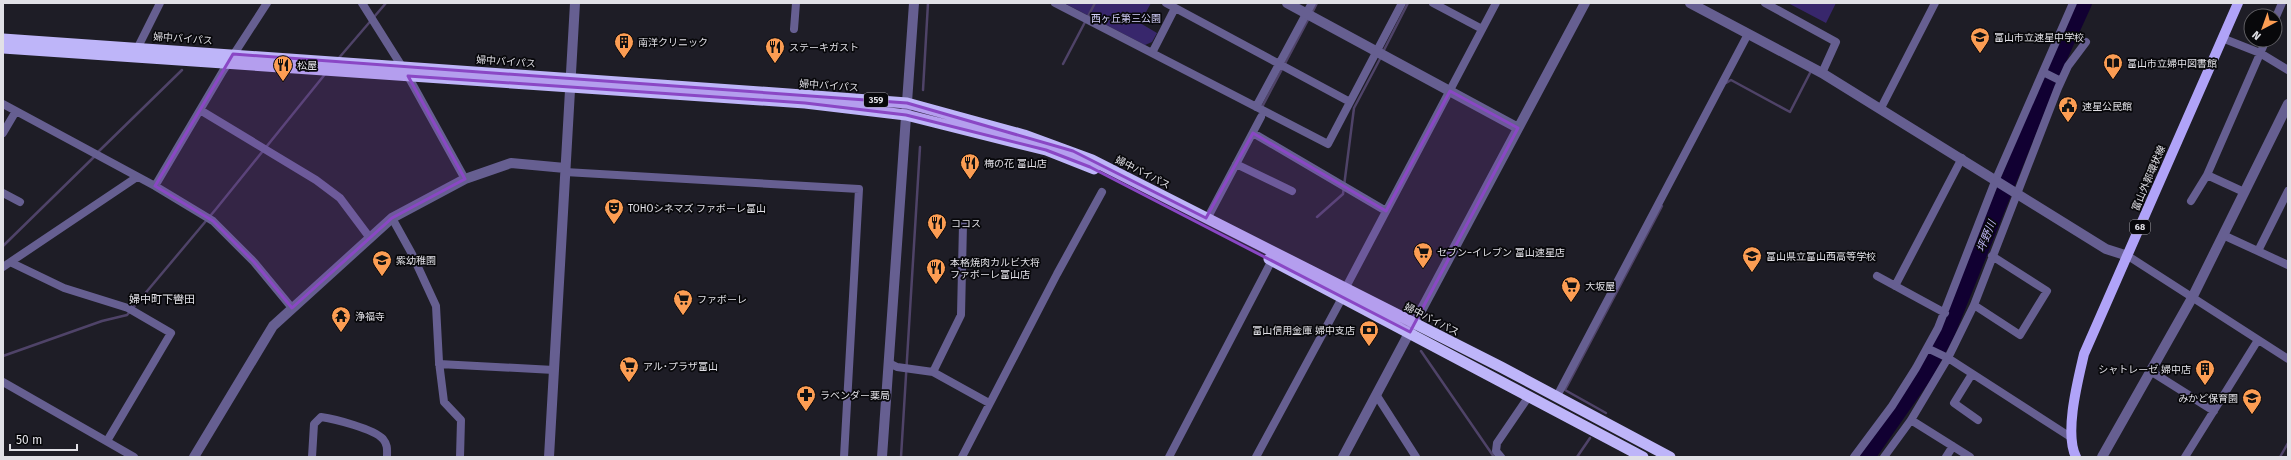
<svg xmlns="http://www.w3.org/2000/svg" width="2291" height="460" viewBox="0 0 2291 460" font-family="'Fira Sans','Noto Sans JP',sans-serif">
  <rect width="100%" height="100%" fill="#1e1d26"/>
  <!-- green -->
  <path fill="#38276c" d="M1064 3H1151L1140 23 1157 33 1152 42 1145 45Z
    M1788 3H1836L1826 23Z"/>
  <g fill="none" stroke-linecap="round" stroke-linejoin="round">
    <!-- stream -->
    <path stroke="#4f4368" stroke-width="2.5" d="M1312 13 1317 3
      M1383 52 1408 3
      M338 59 386 3
      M1063 64 1095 3
      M1726 83 1731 80 1790 112 1810 73
      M923 90 928 3
      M1261 109 1309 18
      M98 152 182 70
      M1317 217 1343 194 1354 108 1381 57
      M3 246 95 156
      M1421 351 1494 457
      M3 356 102 321 127 315 216 209 326 73
      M1606 413 1565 390 1662 206
      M901 457 920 147
      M1577 457 1590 438
      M2280 457 2288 443"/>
    <!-- river -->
    <path stroke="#110032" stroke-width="16" d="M1867 457 1925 374 1947 333 2049 80 2084 3"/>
    <!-- minor -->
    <path stroke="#665f91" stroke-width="8" d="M362 3 401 65
      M1055 3 1328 144 1402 3
      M1166 3 1350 102
      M1433 3 1482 29
      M1765 3 1836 42 1822 73
      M2275 19 2282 3
      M794 29 796 3
      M2222 38 2260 53 2288 70
      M138 47 160 3
      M1152 53 1175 8
      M2043 72 2061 81
      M408 76 465 179
      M3 104 155 186 213 221 254 262 292 308
      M1256 107 1312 3
      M1881 108 1935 3
      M200 110 316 180 340 198 370 238
      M3 133 16 111
      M1253 133 1386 211
      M1236 164 1292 191
      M565 172 859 189 844 457
      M2207 175 2244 192
      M155 186 223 71 267 3
      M3 193 20 202
      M2191 201 2207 175 2266 40
      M392 218 412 254 436 306 439 362 444 402 461 420 460 457
      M1207 219 1261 117
      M2223 235 2288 265
      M2258 251 2288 191
      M2128 256 2288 359
      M12 263 64 288 128 308 171 333 107 441
      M3 267 137 177
      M1877 276 1945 313
      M1895 286 1962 158
      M1345 289 1496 3
      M1974 305 2020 335 2047 291 1992 256
      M1927 348 1948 358 2072 438
      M889 363 897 367 933 372 989 403
      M439 364 554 370
      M933 372 961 315 963 224
      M2152 372 2214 411
      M1972 374 1954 403 1978 420
      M3 382 134 457
      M1377 396 1416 457
      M1557 396 1748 34
      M1911 420 1970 457
      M312 457 314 424 321 417C335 419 374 429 383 439 388 445 387 450 387 457
      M962 457 1057 274 1102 192
      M1169 457 1272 260
      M1256 457 1342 298
      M1501 457 1496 451 1497 443 1529 396
      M1854 457 1892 406 1916 368 1938 328 1996 179 2073 3
      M1884 457 1911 420 1948 358 1974 305 2058 88 2068 66 2086 42
      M1946 457 1953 446
      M2185 457 2258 340"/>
    <!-- tertiary -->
    <path stroke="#665f91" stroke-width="10" d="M1287 3 1518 128
      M1690 3 1822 73 2106 249 2128 256
      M194 457 273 326 392 218 465 179 511 163 565 168
      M549 457 575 3
      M882 457 914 3
      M1343 457 1585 3
      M2102 457 2192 298 2288 104"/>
    <!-- primary -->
    <path stroke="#b0a3f8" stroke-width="10" d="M2076 457C2064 433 2078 380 2084 354L2238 3"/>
    <!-- trunk -->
    <path stroke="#beb5f9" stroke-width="11" d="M3 39 789 94 907 103 1024 135 1092 160 1501 367 1670 457
      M3 48 805 103 906 115 1046 150 1094 169
      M1269 259 1643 457"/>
  </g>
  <!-- marked area -->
  <path fill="#8a47c5" fill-opacity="0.2" stroke="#8a47c5" stroke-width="3" stroke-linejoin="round" d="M233 54 907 103 1073 151 1206 218 1253 133 1386 211 1450 91 1518 128 1410 332 1090 167 1046 150 906 115 805 103 408 76 465 179 392 218 292 308 254 262 213 221 155 186Z"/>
  <!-- icons -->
  <defs>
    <g id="school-pin" transform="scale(1)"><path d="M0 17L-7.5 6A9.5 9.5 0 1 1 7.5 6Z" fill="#fc9d53" stroke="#08080b"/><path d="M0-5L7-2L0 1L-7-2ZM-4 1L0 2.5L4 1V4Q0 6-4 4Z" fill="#111"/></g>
    <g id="building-pin" transform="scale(1)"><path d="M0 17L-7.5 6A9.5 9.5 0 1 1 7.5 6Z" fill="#fc9d53" stroke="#08080b"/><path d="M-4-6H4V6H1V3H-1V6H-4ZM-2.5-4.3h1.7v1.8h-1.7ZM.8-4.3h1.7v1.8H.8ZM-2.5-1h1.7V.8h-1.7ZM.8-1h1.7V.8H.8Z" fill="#111"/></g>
    <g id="restaurant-pin" transform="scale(1)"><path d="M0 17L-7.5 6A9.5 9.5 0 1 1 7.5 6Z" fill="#fc9d53" stroke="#08080b"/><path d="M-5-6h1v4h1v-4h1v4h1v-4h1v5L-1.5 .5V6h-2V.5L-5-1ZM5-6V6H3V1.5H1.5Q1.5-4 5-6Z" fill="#111"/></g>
    <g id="library-pin" transform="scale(1)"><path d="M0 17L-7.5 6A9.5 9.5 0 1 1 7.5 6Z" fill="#fc9d53" stroke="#08080b"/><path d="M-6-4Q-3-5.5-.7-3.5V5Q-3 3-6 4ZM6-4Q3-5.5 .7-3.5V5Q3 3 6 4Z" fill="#111"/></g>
    <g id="civic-pin" transform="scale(1)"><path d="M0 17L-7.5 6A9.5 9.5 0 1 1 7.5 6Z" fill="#fc9d53" stroke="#08080b"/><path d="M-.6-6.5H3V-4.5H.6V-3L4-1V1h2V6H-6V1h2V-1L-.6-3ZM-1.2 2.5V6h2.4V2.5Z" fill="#111"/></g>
    <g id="theatre-pin" transform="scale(1)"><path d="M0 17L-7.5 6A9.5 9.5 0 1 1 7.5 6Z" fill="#fc9d53" stroke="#08080b"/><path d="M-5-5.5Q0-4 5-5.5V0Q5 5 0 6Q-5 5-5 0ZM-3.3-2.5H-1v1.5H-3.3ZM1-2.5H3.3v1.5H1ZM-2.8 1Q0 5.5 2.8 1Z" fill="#111"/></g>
    <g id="supermarket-pin" transform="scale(1)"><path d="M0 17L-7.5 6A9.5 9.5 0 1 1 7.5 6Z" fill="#fc9d53" stroke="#08080b"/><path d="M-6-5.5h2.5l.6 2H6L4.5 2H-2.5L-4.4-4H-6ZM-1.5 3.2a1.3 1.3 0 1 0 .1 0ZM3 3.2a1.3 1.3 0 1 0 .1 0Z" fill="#111"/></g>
    <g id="temple-pin" transform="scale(1)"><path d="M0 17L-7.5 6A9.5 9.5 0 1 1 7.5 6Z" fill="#fc9d53" stroke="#08080b"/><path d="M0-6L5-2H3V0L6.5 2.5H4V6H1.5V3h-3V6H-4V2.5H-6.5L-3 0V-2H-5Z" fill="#111"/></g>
    <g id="bank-pin" transform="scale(1)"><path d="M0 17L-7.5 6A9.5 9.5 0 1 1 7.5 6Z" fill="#fc9d53" stroke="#08080b"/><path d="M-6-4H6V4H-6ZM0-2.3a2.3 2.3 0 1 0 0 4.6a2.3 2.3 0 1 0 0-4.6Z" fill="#111"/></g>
    <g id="pharmacy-pin" transform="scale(1)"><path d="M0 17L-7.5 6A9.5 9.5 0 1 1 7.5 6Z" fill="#fc9d53" stroke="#08080b"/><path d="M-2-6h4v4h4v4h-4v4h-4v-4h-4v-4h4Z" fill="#111"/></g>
  </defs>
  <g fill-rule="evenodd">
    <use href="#school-pin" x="1980" y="37"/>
    <use href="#building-pin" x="624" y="42"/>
    <use href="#restaurant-pin" x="775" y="47"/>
    <use href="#library-pin" x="2113" y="63"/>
    <use href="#restaurant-pin" x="283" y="65"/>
    <use href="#civic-pin" x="2068" y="106"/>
    <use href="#restaurant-pin" x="970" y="163"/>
    <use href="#theatre-pin" x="614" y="208"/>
    <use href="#restaurant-pin" x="937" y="223"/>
    <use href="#supermarket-pin" x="1423" y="252"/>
    <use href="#school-pin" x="1752" y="256"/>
    <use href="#school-pin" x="382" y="260"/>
    <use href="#restaurant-pin" x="936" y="268"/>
    <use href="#supermarket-pin" x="1571" y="286"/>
    <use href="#supermarket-pin" x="683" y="299"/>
    <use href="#temple-pin" x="341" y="316"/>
    <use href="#bank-pin" x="1369" y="330"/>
    <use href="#supermarket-pin" x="629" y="366"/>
    <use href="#building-pin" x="2205" y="369"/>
    <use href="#pharmacy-pin" x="806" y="395"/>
    <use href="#school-pin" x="2252" y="398"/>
  </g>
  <g text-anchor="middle" stroke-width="3.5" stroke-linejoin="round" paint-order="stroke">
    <!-- shield labels -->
    <g fill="#08080b" stroke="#a09fa4" stroke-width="1">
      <rect x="864" y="93" width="24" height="14" rx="3"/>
      <rect x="2130" y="220" width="20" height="14" rx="3"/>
    </g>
    <g font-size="9" font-weight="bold" fill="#e1e0e6">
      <text x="876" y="103">359</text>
      <text x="2140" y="230">68</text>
    </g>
    <!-- park labels -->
    <g font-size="10" fill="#d4d0fa" stroke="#08080b">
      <text x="1126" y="22">西ヶ丘第三公園</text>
    </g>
    <!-- poi labels -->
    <g font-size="10" fill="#e1e0e6" stroke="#08080b" text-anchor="start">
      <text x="1994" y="41">富山市立速星中学校</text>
      <text x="638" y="46">南洋クリニック</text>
      <text x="789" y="51">ステーキガスト</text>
      <text x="2127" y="67">富山市立婦中図書館</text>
      <text x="297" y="69">松屋</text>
      <text x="2082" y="110">速星公民館</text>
      <text x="984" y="167">梅の花 富山店</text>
      <text x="628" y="212">TOHOシネマズ ファボーレ富山</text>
      <text x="951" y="227">ココス</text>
      <text x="1437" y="256">セブン−イレブン 富山速星店</text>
      <text x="1766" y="260">富山県立富山西高等学校</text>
      <text x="396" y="264">紫幼稚園</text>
      <text x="950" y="266">本格焼肉カルビ大将<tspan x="950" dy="12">ファボーレ富山店</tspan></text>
      <text x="1585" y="290">大坂屋</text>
      <text x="697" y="303">ファボーレ</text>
      <text x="355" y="320">浄福寺</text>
      <text x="1355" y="334" text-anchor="end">富山信用金庫 婦中支店</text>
      <text x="643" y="370">アル･プラザ富山</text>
      <text x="2191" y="373" text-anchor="end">シャトレーゼ 婦中店</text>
      <text x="820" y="399">ラベンダー薬局</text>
      <text x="2238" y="402" text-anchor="end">みかど保育園</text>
    </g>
    <!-- street labels -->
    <g font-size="10" fill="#e1e0e6" stroke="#08080b">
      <text transform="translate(183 38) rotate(4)" y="4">婦中バイパス</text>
      <text transform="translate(506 61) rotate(4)" y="4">婦中バイパス</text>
      <text transform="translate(829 85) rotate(4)" y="4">婦中バイパス</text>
      <text transform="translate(1143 172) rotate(27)" y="4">婦中バイパス</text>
      <text transform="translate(2148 178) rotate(-67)" y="4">富山外郭環状線</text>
      <text transform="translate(1432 319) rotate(27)" y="4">婦中バイパス</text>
    </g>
    <!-- water labels -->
    <g font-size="11" font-style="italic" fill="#bfb7f6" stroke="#08080b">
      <text transform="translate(1986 236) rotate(-68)" y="4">坪野川</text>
    </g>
    <!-- neighbourhood labels -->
    <g font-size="11" fill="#e1e0e6" stroke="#08080b">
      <text x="162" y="303">婦中町下轡田</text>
    </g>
  </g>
  <!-- border -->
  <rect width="2291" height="460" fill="none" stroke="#e1e0e6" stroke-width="8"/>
  <!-- north arrow -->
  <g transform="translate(2263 28) rotate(221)"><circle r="19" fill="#08080b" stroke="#5f5e63"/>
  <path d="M0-3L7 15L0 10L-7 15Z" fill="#fc9d53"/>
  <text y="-6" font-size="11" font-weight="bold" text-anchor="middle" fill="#e1e0e6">N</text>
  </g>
  <!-- scale -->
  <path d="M10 444v6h67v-6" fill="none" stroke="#e1e0e6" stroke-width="2"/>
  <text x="16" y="444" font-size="12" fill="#e1e0e6" stroke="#08080b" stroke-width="3" paint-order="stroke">50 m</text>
</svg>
